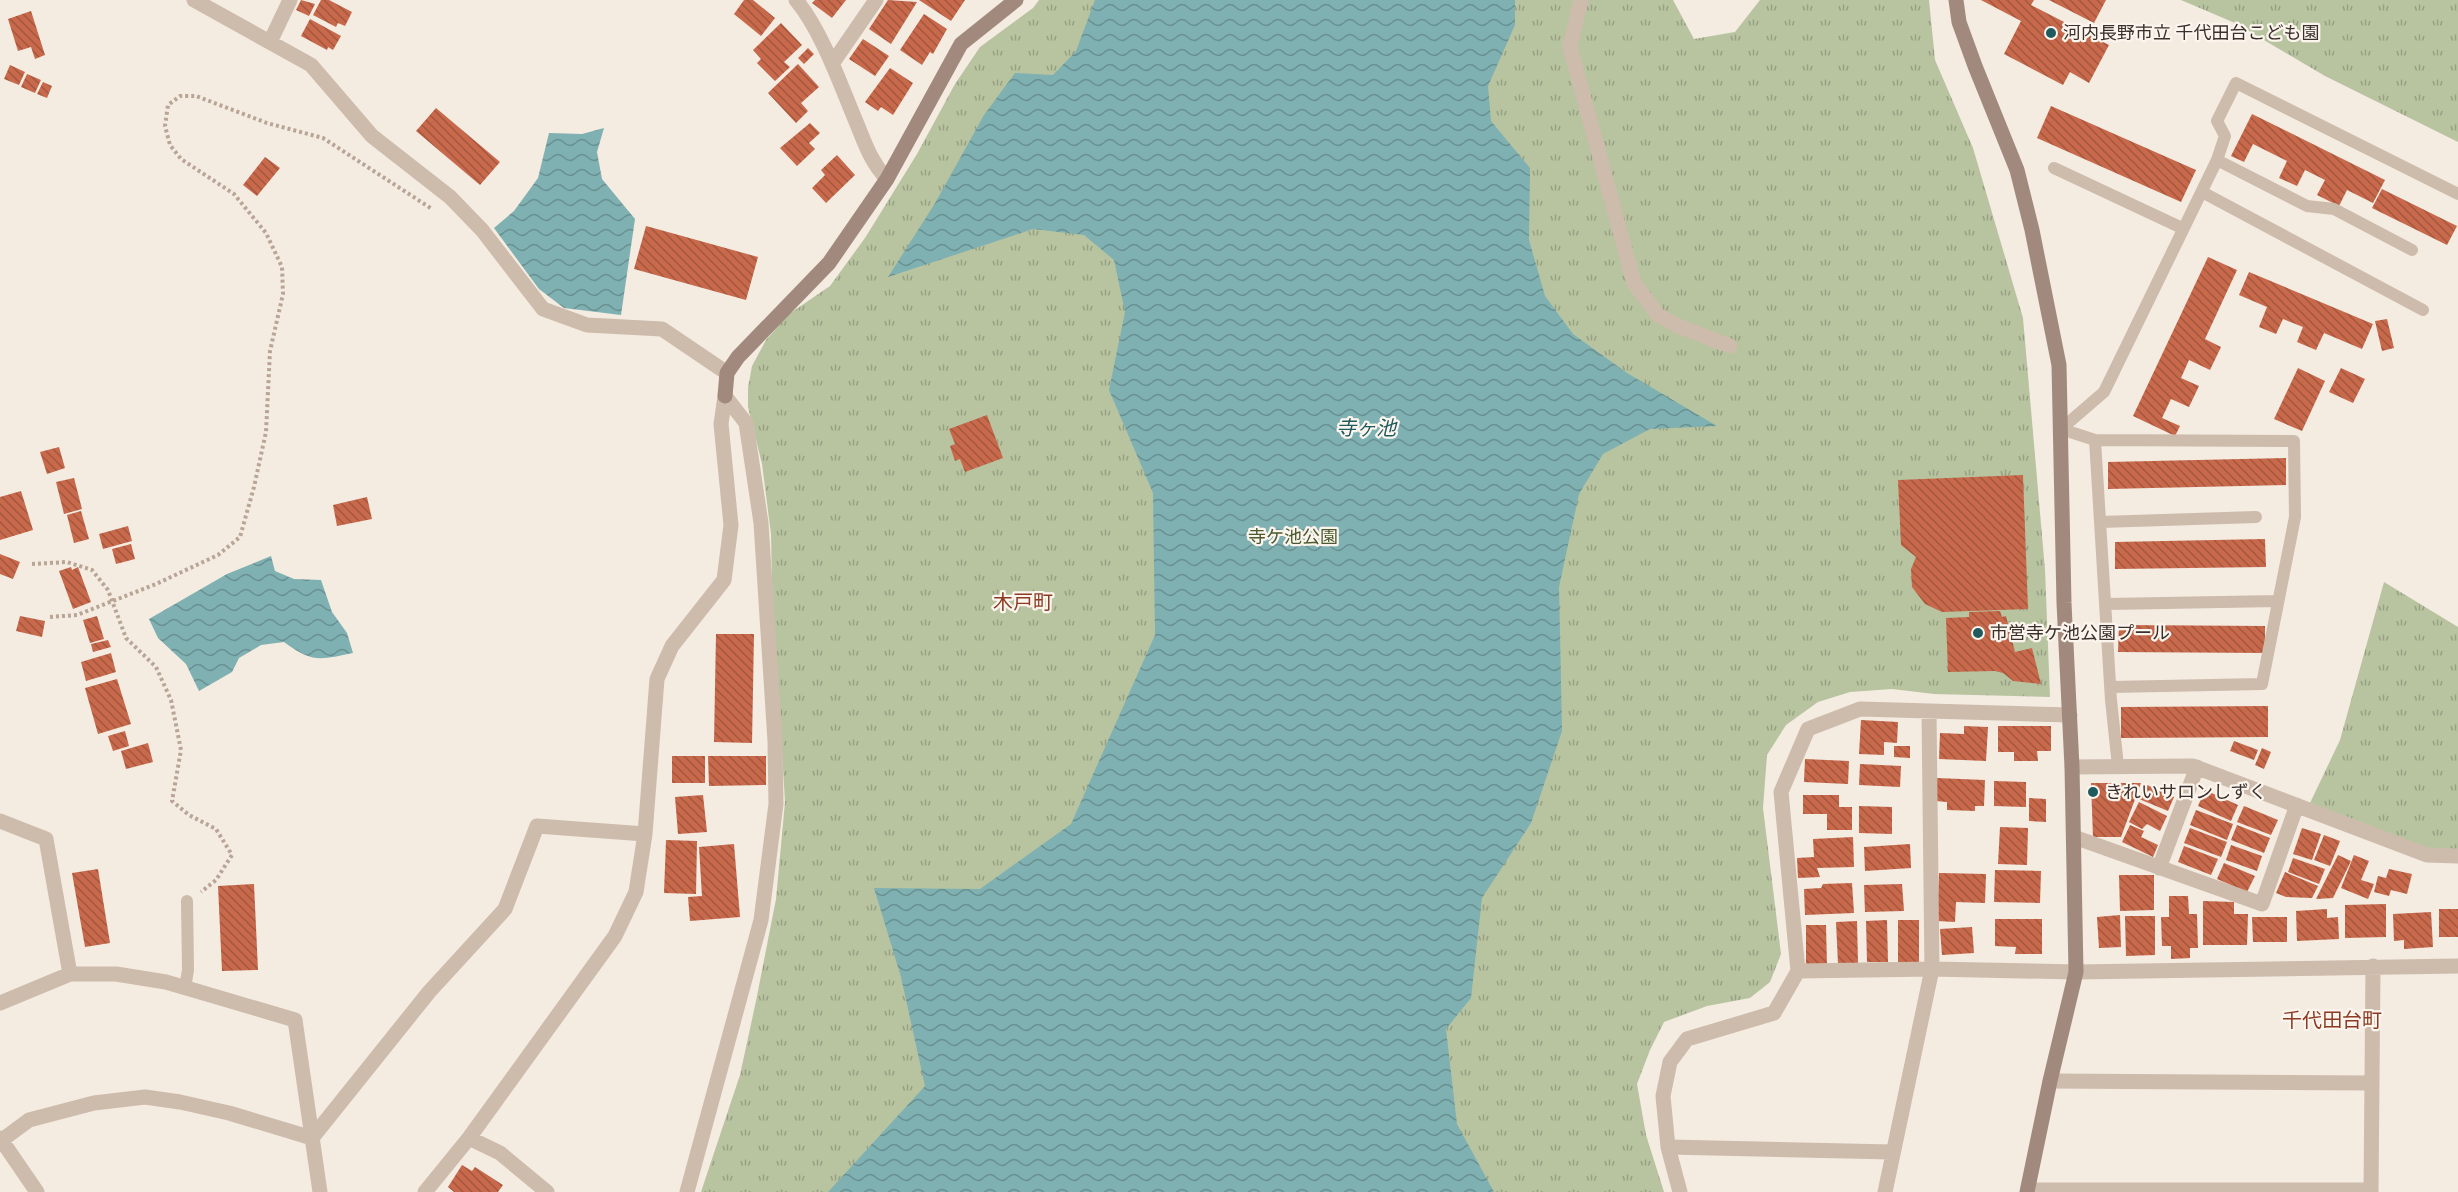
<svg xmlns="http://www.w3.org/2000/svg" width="2458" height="1192" viewBox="0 0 2458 1192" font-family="Rubik,'Noto Sans JP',sans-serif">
  <defs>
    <pattern id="park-tufts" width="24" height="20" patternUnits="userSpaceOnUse" patternTransform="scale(1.5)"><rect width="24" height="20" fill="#b8c4a0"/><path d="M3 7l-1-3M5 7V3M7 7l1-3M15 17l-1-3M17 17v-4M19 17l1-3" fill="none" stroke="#97a083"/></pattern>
    <pattern id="water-waves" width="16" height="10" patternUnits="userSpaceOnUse" patternTransform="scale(1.5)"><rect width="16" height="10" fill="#7fb0b2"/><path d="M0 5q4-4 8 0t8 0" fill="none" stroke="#699091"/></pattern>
    <pattern id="building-back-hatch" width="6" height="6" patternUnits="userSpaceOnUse" patternTransform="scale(1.5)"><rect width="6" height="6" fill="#c8694b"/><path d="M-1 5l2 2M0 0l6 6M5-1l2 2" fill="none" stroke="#a4573f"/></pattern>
  </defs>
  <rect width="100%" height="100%" fill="#f4ebe1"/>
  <!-- park -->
  <path fill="url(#park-tufts)" d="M1039 0H1673L1694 39 1735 32 1760 0H1929L1935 60 1973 148 2023 318 2045 570 2050 697 1934 694 1892 689 1850 692 1818 702 1786 725 1767 755 1763 808 1781 954 1770 982 1750 998 1707 1006 1664 1022 1650 1050 1637 1084 1646 1135 1664 1192H701L740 1075 756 1001 776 899 785 802 772 585 771 534 762 464 748 407V388L752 366 766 340 789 314 830 286 865 238 917 154 955 84 980 47 1033 8Z
    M2181 0H2458V142L2325 76 2235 23Z
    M2384 582 2458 627V850L2430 849 2310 803 2340 740Z"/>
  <!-- water -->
  <path fill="url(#water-waves)" d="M1095 0H1515V25L1488 86 1491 121 1530 168 1529 240 1545 296 1573 334 1627 373 1717 426 1650 429 1603 454 1579 494 1559 587 1562 731 1531 823 1482 898 1471 998 1446 1029 1457 1124 1494 1192H828L925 1086 901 977 874 888 980 889 1071 824 1155 635 1153 493 1109 390 1125 312 1114 260 1084 235 1033 229 888 277 934 205 984 115 1015 73 1053 75 1076 51Z
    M604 128 597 152 602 179 635 219 621 315 564 308 539 289 494 228 514 211 538 178 549 133 582 134Z
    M271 556 275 571 294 579 321 580 332 612 347 633 353 653C319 660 313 663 284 642L261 645 239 658 232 672 199 691 186 664 158 638 149 619 227 574Z"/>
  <!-- building -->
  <path fill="url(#building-back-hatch)" d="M301 0 315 4 309 16 296 10Z
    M321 0H329L352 12 345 26 338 23 336 27 313 15Z
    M744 0H753L775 18 761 36 734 14Z
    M815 0H846L832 18 812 3Z
    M888 0 917 2 891 44 869 29Z
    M919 0H965L951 21Z
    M1981 0H2034L2031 5 2109 45 2089 83 2070 72 2063 85 2004 54 2021 21Z
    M2049 0H2106L2094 23Z
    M31 11 45 55 35 59 31 47 18 51 8 19Z
    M924 14 947 29 933 54 930 52 922 65 900 50Z
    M310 19 341 36 333 50 328 47 327 50 301 36Z
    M781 23 802 45 784 62 790 67 775 81 757 63 761 59 753 50Z
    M863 39 889 56 875 76 849 59Z
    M808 48 814 54 804 64 798 58Z
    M798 64 819 87 801 103 808 111 796 123 768 93Z
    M10 65 25 72 19 85 4 79Z
    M890 68 913 83 893 115 881 107 878 111 865 102Z
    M27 74 41 80 35 93 21 87Z
    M43 82 52 86 47 98 37 94Z
    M2051 106 2196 170 2181 202 2037 138Z
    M436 108 500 162 480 185 416 131Z
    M2252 114 2385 180 2373 203 2347 190 2339 206 2317 195 2325 180 2305 170 2297 186 2279 178 2287 161 2253 144 2244 162 2231 156Z
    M810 123 820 133 809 143 815 149 797 166 780 148Z
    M837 155 855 175 826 203 812 188 825 175 821 170Z
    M265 157 280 168 257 196 243 185Z
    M2382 189 2457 226 2447 245 2372 208Z
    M646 226 758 257 746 300 634 269Z
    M2208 257 2237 270 2205 339 2221 347 2210 370 2189 360 2181 378 2199 386 2189 407 2171 399 2162 418 2180 426 2175 436 2133 416Z
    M2249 272 2373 324 2362 349 2324 333 2316 350 2297 342 2303 327 2283 319 2276 334 2259 327 2267 307 2239 295Z
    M2387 319 2394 348 2382 351 2375 321Z
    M2298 368 2325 381 2302 431 2274 419Z
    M2341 368 2365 379 2353 403 2329 392Z
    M987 415 1003 458 965 472 960 459 955 461 950 446 955 444 949 429Z
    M59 447 65 468 47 474 40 452Z
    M2286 458V485L2108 489V462Z
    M2023 475 2028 609 1942 612 1925 604 1912 587 1911 569 1916 557 1901 545 1898 480Z
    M74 478 82 509 64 514 56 482Z
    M21 491 33 530 0 540V497Z
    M367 497 372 519 337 526 333 505Z
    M81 511 89 539 74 543 67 515Z
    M128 526 132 541 103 549 99 534Z
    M2265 539 2266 567 2115 569V542Z
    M131 544 135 559 116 564 112 549Z
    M0 554 20 562 13 579 0 574Z
    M71 567 72 570 78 567 91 602 73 609 59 571Z
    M2000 611 2002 617 2006 616 2015 652 2032 648 2041 684 2013 681 2003 673 1995 671 1948 672 1946 618 1969 617V612Z
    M20 616 45 621 42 637 16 631Z
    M97 616 104 639 90 643 83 620Z
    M2119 625 2265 626V653L2118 652Z
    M716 634H754L752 743 714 742Z
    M108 640 111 647 93 652 91 644Z
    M111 653 116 672 86 681 81 662Z
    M117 679 131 724 98 734 85 688Z
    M2268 706V737L2121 738V707Z
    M1861 720 1898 722 1897 743 1884 742V755L1859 754Z
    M1964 726 1988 727 1986 761 1939 759 1940 733 1964 734Z
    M1998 726H2051V751H2037L2038 761H2014V752H1998Z
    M125 731 129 746 113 751 108 736Z
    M2234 741 2258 750 2254 760 2230 751Z
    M148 743 153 762 126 769 121 751Z
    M1894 746H1910V758L1894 757Z
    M2262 748 2271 752 2264 769 2255 765Z
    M672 756H705V783H672Z
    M708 756H766V785L709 786Z
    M1805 759 1849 761 1848 784 1804 782Z
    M1860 764 1901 766 1900 787 1859 785Z
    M1937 778 1985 780 1984 806H1975V811L1947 810V802L1935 801Z
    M1994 781 2026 782V807L1994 806Z
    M2091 783H2141L2121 837H2093Z
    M2145 784 2174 797 2168 811 2139 799Z
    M2205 790 2238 805 2231 821 2198 806Z
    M703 795 707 832 678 834 675 797Z
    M1803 795H1839V807H1852V830H1827V814H1803Z
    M2029 798 2046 799V822L2029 821Z
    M2139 802 2167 816 2160 831 2147 824 2142 829 2129 822Z
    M1859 806 1892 807V834L1859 833Z
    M2244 806 2278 820 2271 835 2237 822Z
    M2196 810 2233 824 2227 840 2190 825Z
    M2130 825 2144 831 2141 837 2158 845 2153 857 2122 842Z
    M2237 825 2270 838 2264 853 2231 840Z
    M2000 827 2028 828 2027 865 1998 864Z
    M2190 828 2227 842 2221 857 2184 843Z
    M2302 828 2321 834 2312 860 2293 854Z
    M2324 835 2340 841 2330 866 2314 860Z
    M1853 837 1854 867 1817 868 1820 877 1798 878 1797 858 1814 857 1813 839Z
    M666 840 697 841 696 894 664 893Z
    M734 844 740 917 690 921 688 897 702 896 699 847Z
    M1910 844 1911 868 1865 871 1864 847Z
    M2231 845 2262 856 2257 871 2226 860Z
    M2184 846 2218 859 2211 875 2178 862Z
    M2338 855 2351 861 2333 898 2316 899Z
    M2354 855 2369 861 2361 880 2374 884 2368 899 2341 888Z
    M2293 858 2325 869 2319 884 2288 872Z
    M2224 863 2255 876 2247 892 2217 879Z
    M98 869 110 943 85 947 72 873Z
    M2389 869 2412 874 2407 894 2391 890 2389 896 2374 892 2378 876 2386 878Z
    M1995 870 2041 871 2040 903 1994 902Z
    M2285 872 2318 886 2312 898 2286 897 2276 893Z
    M1939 873 1986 874 1985 903 1956 902 1955 922 1937 921Z
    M2119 875H2154V910L2120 911Z
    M1852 883 1854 913 1805 915 1804 889 1821 888 1823 884Z
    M254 884 258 970 222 971 218 886Z
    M1902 884 1904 911 1865 912 1864 885Z
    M2169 896H2188L2189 914H2197L2198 948H2190V958L2171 959V946H2162L2161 917H2169Z
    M2203 901 2234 902V914H2248L2247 945H2203Z
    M2386 904V937L2345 938V905Z
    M2327 909V918L2338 917 2339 939 2297 941 2296 911Z
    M2439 909H2458V937H2439Z
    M2431 912 2433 947 2404 949V940L2394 941 2393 914Z
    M2120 915 2121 947 2099 948 2097 917Z
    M2125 916H2155V955L2126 956Z
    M2252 917H2287V942H2253Z
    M1995 919H2042V954H2015L2016 947 1995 946Z
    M1887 920 1888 962H1867L1866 921Z
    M1898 920H1919V965H1898Z
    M1857 921 1858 963 1838 964 1836 922Z
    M1806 925H1826L1827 966H1806Z
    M1972 927 1974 953 1942 955 1940 929Z
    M462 1165 472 1171 475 1167 503 1185 498 1192H454L448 1187Z"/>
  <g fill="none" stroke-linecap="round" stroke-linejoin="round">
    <!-- path -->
    <path stroke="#b9a596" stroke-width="4" stroke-dasharray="3 3" stroke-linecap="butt" d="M32 564 67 562 92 570 108 590 126 638 156 667 171 700 181 750 172 801 189 815 216 829 232 855 216 880 201 892
      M50 617 77 615 156 584 218 555 240 537 254 487 266 432 270 351 283 294 282 267 266 233 234 194 181 159 170 145 165 126 168 105 180 96H196L267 123 323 138 432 209"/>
    <!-- lane -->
    <path stroke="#cdbbac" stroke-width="12" d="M2217 160 2307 206 2334 209 2412 250
      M2054 168 2182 228
      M2202 192 2423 310
      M2061 429 2104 392 2217 160 2225 136 2217 121 2236 83 2458 194
      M2061 429 2095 440 2294 441 2295 517 2262 684 2111 687
      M2095 440 2111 700 2118 766
      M2101 522 2256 517
      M2107 604 2278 601
      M185 988 188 970 187 901"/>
    <!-- street -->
    <path stroke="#cdbbac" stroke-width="15" d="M194 0 311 65 372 136 450 197 482 230 543 309 587 325 662 329 727 373
      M796 0C822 31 841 86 857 124 866 146 871 162 887 179
      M1581 0 1570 47 1634 283 1658 315 1676 325 1730 346
      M270 42 290 0
      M832 64 876 0
      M2072 767 2193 766 2427 855 2458 856
      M0 821 46 839 70 974H116L166 982 295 1020 320 1192
      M2074 837 2262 904 2297 805
      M2159 868 2197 767
      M1798 971 1932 969 2076 972 2458 966
      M0 1003 70 974
      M2050 1081 2372 1083
      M0 1138 37 1192
      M312 1138 429 992 505 909 537 826 645 834
      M469 1138 500 1153 547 1192
      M2 1140 29 1120 94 1103 145 1097 180 1102 229 1113 312 1138
      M1668 1147 1892 1152
      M2028 1190H2371
      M425 1192 469 1138 615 936 636 892 645 834 657 679 672 646 724 580 731 525 721 424 725 396
      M687 1192 761 920 776 804 775 741 761 523 746 423 725 396
      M1680 1192 1668 1147 1663 1096 1670 1062 1687 1039 1774 1013 1798 971 1781 792 1808 729 1860 709 2070 715
      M1885 1192 1932 969 1929 712
      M2371 1192 2373 966"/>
    <!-- secondary -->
    <path stroke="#a18a7d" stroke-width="15" d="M1956 0 1959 22 1975 66 2017 170 2032 230 2059 365 2064 603 2072 767 2076 972 2050 1081 2027 1192
      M725 396 727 373 738 357 829 263 887 179 961 44 1016 0"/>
  </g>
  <!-- markers -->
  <g fill="#1f5a5e" stroke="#fbf5ee" stroke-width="2">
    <circle cx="2051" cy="33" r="6"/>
    <circle cx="1978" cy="633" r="6"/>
    <circle cx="2093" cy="792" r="6"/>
  </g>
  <g text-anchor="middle" stroke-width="4.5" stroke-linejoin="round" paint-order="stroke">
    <!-- poi labels -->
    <g font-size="18" fill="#3b302b" stroke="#fbf5ee" text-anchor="start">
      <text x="2063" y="39">河内長野市立 千代田台こども園</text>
      <text x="1990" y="639">市営寺ケ池公園プール</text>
      <text x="2105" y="798">きれいサロンしずく</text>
    </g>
    <!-- park labels -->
    <g font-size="18" fill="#4a5a2e" stroke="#fbf5ee">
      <text x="1293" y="543">寺ケ池公園</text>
    </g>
    <!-- water labels -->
    <g font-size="20" font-style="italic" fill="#1f5a5e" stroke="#fbf5ee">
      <text x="1366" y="435">寺ヶ池</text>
    </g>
    <!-- neighbourhood labels -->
    <g font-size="20" fill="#8c3b22" stroke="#fbf5ee">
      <text x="1023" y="609">木戸町</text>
      <text x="2332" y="1027">千代田台町</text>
    </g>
  </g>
</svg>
